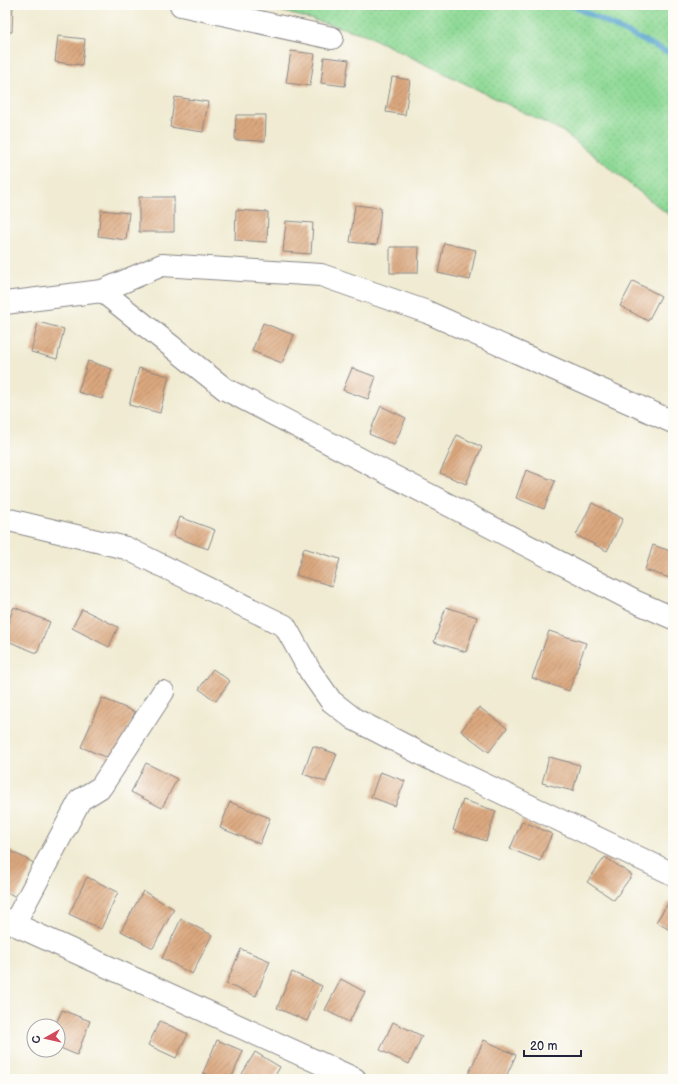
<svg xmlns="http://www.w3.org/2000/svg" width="678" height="1084" viewBox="0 0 678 1084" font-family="'Balsamiq Sans',sans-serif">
  <defs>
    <pattern id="grass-dots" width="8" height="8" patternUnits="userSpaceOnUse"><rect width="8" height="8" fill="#8ed995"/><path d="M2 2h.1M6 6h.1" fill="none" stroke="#7aba81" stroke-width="1.8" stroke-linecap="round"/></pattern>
    <pattern id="building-hatch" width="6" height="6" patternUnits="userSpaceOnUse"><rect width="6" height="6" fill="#dba87f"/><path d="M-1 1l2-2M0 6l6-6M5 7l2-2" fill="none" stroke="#b18869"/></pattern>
  </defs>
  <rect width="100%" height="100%" fill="#fdfcf7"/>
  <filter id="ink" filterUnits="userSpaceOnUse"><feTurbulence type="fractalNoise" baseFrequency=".025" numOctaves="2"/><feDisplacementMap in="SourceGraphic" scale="8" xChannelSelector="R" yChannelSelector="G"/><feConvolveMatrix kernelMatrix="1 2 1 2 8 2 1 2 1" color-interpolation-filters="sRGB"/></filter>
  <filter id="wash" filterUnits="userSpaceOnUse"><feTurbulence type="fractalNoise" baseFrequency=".012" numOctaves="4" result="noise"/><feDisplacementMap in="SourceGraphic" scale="16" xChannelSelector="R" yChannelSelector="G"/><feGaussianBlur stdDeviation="0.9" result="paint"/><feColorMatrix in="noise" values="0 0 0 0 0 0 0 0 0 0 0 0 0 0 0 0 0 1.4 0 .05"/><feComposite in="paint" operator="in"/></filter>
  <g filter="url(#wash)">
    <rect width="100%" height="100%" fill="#f0ebd2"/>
    <!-- grass -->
    <path fill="url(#grass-dots)" stroke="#587e68" d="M259 5H673V218L562 131 364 34Z"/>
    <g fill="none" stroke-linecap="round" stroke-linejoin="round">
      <!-- stream -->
      <path stroke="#54a3cd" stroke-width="5.5" d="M571 5 673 55"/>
    </g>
    <g id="blocks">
      <!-- building -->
      <path fill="url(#building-hatch)" d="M5 5H13L12 32H5Z
        M58 36 85 39 82 65 55 62Z
        M291 51 315 54 310 86 286 83Z
        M324 57 349 60 345 86 321 83Z
        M392 77 410 80 405 115 386 112Z
        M175 97 208 102 203 132 170 127Z
        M236 115H266L265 141 235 140Z
        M139 197H174V232H139Z
        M355 205 381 208 377 245 350 242Z
        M101 210 129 213 126 240 98 236Z
        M236 210 268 212 267 242 235 240Z
        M286 221 313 223 311 254 283 252Z
        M444 243 476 250 470 280 438 273Z
        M390 247H419L418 273H390Z
        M633 281 661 296 648 321 620 306Z
        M38 322 64 329 57 359 31 352Z
        M263 323 294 335 282 363 252 351Z
        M88 361 112 369 102 399 78 392Z
        M139 368 169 376 160 413 129 405Z
        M352 368 376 377 368 399 343 390Z
        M381 406 406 418 394 445 369 434Z
        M457 435 482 447 466 484 440 473Z
        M526 470 555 481 544 509 516 498Z
        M592 503 623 519 607 551 576 535Z
        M180 517 215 530 208 549 173 536Z
        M653 545 673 552V579L645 570Z
        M304 548 340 559 332 586 296 575Z
        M14 607 50 622 37 653 5 640V629Z
        M446 607 477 617 466 652 434 642Z
        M82 609 118 627 109 647 72 628Z
        M549 631 586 643 569 691 532 678Z
        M213 669 230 681 216 701 199 689Z
        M102 698 135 712 115 761 81 747Z
        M479 707 507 728 489 752 461 731Z
        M313 746 337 754 326 782 303 774Z
        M549 757 580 765 573 791 542 783Z
        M146 763 177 779 162 808 131 792Z
        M380 772 405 781 395 806 371 797Z
        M463 800 496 811 486 841 453 830Z
        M230 802 270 818 260 844 220 828Z
        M522 821 552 834 540 861 510 849Z
        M5 848 34 863 16 897 5 891Z
        M605 857 632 875 614 900 587 882Z
        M87 877 118 892 101 929 69 914Z
        M143 891 174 909 153 948 121 931Z
        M669 902 673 905V932L656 922Z
        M181 919 212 935 192 974 162 958Z
        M241 949 270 961 256 996 226 984Z
        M292 972 322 986 307 1021 277 1008Z
        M341 979 365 992 349 1022 325 1010Z
        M62 1010 90 1021 77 1055 58 1047V1026H55Z
        M160 1021 188 1034 176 1058 148 1045Z
        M393 1022 422 1036 409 1064 380 1050Z
        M217 1040 243 1051 231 1079H216L203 1073Z
        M484 1040 516 1055 505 1079H466Z
        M255 1052 280 1067 273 1079H239Z"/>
    </g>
  </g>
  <g filter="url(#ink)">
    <use href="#blocks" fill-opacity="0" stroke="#898686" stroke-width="1"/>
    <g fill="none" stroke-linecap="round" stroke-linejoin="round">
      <!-- minor casing -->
      <g stroke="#898686" stroke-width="24">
        <path id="minor" d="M181 5 332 38
          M102 291 225 389 634 601 673 618
          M5 303 102 291 162 265 321 275 427 312 673 422
          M5 519 126 548 285 626 310 671 331 701 354 719 433 760 673 874
          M5 920 355 1079
          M14 924 80 800 101 787 163 692"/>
      </g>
      <!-- minor -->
      <use href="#minor" stroke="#fff" stroke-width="22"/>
    </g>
  </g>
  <!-- margin -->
  <rect width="678" height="1084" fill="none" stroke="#fdfcf7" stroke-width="20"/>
  <!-- north arrow -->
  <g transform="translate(46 1038) rotate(262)"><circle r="19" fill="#fdfcf7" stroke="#a5a5ac"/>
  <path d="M0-3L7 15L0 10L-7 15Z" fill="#d1495b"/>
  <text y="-6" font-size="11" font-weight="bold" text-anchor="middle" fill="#22223b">С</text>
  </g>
  <!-- scale -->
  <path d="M524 1050v6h57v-6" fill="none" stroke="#22223b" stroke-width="2"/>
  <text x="530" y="1050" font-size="12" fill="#22223b" stroke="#fdfcf7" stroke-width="3" paint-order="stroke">20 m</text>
</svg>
